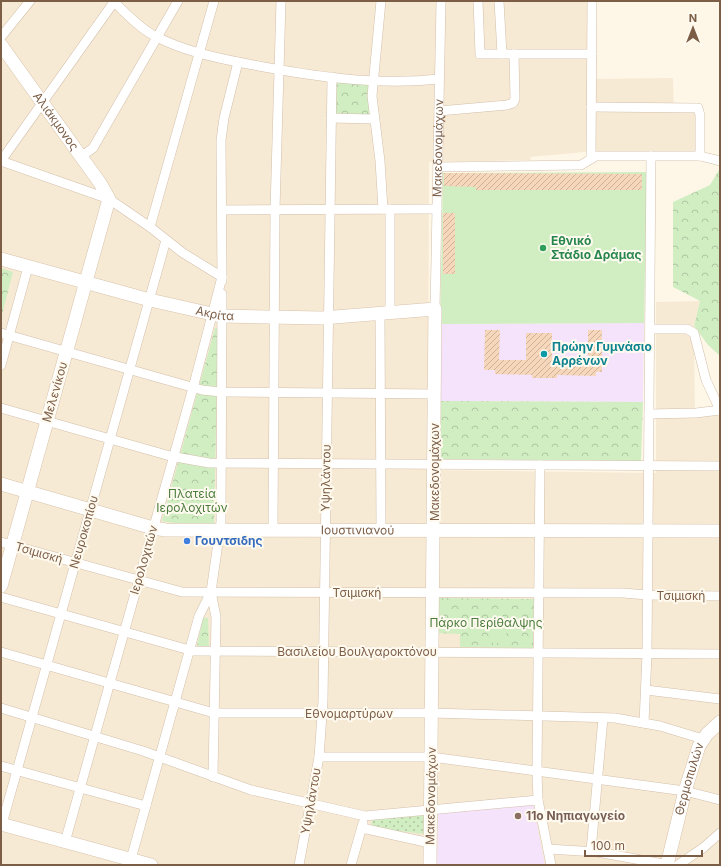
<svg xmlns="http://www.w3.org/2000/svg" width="721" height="866" viewBox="0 0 721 866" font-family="Inter,sans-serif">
  <defs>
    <pattern id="grass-dots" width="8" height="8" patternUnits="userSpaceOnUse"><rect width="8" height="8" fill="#d1eec3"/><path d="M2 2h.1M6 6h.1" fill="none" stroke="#afc4a0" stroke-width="1.8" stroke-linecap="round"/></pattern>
    <pattern id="park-crowns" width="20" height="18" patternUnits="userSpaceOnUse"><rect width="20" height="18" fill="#d1eec3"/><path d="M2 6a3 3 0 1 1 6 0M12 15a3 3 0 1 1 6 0" fill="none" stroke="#afc4a0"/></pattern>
    <pattern id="building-hatch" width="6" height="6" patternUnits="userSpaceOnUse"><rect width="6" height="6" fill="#f7d7bb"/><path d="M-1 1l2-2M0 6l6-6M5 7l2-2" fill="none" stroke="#cdb29a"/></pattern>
  </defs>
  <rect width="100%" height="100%" fill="#fef7e7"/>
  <!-- residential -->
  <path fill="#f7ead4" d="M1 1H588V79L673 78 674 113 696 112V151L586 152 530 157 531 160 429 162 428 470 656 473V302L700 301 694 326V340L695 415H718L720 418V865H1Z"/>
  <!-- education -->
  <path fill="#f4e3fb" d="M644 323 643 402 439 401 440 324Z
    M533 804 545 865H437L438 812Z"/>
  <!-- grass -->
  <path fill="url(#grass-dots)" d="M425 815 426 831 424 834 375 828 371 824 373 819Z"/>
  <!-- park -->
  <path fill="url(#park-crowns)" d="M336 81 368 84 370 117 335 116Z
    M720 168V356L708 345 694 326 700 301 673 287V202L710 185Z
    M1 268 13 272 1 318Z
    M215 328H218L214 524 174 523 162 521Z
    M439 401 643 402 641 461 440 459Z
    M438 598 534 599 533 648 460 647V634L438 633Z
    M203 618H208L209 646H197Z"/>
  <!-- pitch -->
  <path fill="#d1eec3" d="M647 172 644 323 440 324 443 173Z
    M493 621H507L506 643H493Z"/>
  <!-- building -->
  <path fill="url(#building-hatch)" d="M444 173 642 174V190H476V187L444 186Z
    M443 213H455V274H443Z
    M485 330H500L499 360H526V333H552V358H556V360H588V330H602V372H596V376L557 375V378H532V375L495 374V370H484Z"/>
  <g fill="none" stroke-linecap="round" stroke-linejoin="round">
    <!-- street casing -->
    <g stroke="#d3bfaa" stroke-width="10">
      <g id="street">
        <path d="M113 1C126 13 139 28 155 36 183 51 217 58 248 64 310 76 376 86 439 79"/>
        <path d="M381 1 372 96 380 161 383 209"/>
        <path d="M478 1 480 54H592"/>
        <path d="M499 1 502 54"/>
        <path d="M1 37 30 1"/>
        <path d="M591 107 698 108 700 115V156"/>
        <path d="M439 111 507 105 513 103 515 99 514 54"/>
        <path d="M331 118 373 119"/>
        <path d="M81 157 93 148 178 1"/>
        <path d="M591 159 592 1"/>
        <path d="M1 161 109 199 150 227 183 253 222 277 193 388 65 842"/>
        <path d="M1 161 114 2"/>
        <path d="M438 167 581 165 596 156H700L720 161"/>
        <path d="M390 209V312"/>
        <path d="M222 210 437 209"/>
        <path d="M150 227 214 1"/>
        <path d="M222 281 221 140 224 118 238 62"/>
        <path id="s1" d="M435 309 441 1"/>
        <path d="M380 312 381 531"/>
        <path d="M1 333 202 390 221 392 435 394"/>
        <path d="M1 365 28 267"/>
        <path d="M1 408 170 456 209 463 720 466"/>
        <path d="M649 414 696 413 720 410 706 380 694 333 687 329H650"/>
        <path d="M540 465 537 772 538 800 551 865"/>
        <path d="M273 530 275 210 281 1"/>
        <path d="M1 542 182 592 623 593 647 595 720 596"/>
        <path d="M1 597 193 651 720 654"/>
        <path d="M1 652 214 713H432L615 718 660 726 703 739"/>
        <path d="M646 690 720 699"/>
        <path d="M1 708 143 751 251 790 365 816 538 800"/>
        <path d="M644 723 647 654 651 156"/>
        <path d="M319 757H431L685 791 720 800"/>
        <path d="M1 766 146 806"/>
        <path d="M213 777 216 617 211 592 221 522 222 294"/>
        <path d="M2 824 166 240"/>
        <path d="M362 828 430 843"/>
        <path d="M548 849 597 852 669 865"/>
        <path d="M591 851 603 718"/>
        <path d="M131 859 199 616 211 592"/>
        <path d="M299 865 319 757 323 701 332 77"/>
        <path d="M351 865 363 823"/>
        <path d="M678 865 703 848 720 833"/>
      </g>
    </g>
    <!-- secondary casing -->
    <g stroke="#d8c2aa" stroke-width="14">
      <g id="secondary">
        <path id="s2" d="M1 45 100 183 109 199 1 586"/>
        <path id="s3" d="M1 259 150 300 221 316 322 318 435 309 430 865"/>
        <path id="s4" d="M1 484 153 528 166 530 720 531"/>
        <path d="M1 824 151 865"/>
        <path id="s5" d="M667 865 685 791 699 746 707 734 720 722"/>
      </g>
    </g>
    <!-- street -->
    <use href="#street" stroke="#fff" stroke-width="9"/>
    <!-- secondary -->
    <use href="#secondary" stroke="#fff" stroke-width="13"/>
  </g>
  <!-- markers -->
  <circle fill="#2e9e5b" stroke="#fffaef" stroke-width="1.5" cx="543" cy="248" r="4"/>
  <circle fill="#0f9aa8" stroke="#fffaef" stroke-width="1.5" cx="544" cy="354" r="4"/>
  <circle fill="#3f7fe0" stroke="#fffaef" stroke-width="1.5" cx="187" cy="541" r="4"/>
  <circle fill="#8d6e63" stroke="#fffaef" stroke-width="1.5" cx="518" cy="816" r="4"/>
  <g text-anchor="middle" stroke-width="4" stroke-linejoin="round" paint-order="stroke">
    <!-- street labels -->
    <g font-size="12" fill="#7c5e47" stroke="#fffaef">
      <text dy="4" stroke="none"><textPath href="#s2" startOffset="94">Αλιάκμονος</textPath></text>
      <text dy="4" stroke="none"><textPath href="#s1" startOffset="161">Μακεδονομάχων</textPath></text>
      <text dy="4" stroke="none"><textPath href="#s3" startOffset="221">Ακρίτα</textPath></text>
      <text transform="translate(55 392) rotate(-74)" y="4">Μελενίκου</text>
      <text transform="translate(435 472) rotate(-90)" y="4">Μακεδονομάχων</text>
      <text transform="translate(326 478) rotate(-89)" y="4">Υψηλάντου</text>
      <text dy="4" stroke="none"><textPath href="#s4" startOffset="363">Ιουστινιανού</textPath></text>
      <text transform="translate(84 532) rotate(-74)" y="4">Νευροκοπίου</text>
      <text transform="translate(39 553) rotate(16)" y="4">Τσιμισκή</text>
      <text transform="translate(144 560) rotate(-74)" y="4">Ιερολοχιτών</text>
      <text x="357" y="597">Τσιμισκή</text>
      <text x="681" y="600">Τσιμισκή</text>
      <text x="357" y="656">Βασιλείου Βουλγαροκτόνου</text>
      <text x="349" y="718">Εθνομαρτύρων</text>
      <text dy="4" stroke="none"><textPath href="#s5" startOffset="89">Θερμοπυλών</textPath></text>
      <text transform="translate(431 796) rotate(-89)" y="4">Μακεδονομάχων</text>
      <text transform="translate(311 801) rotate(-80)" y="4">Υψηλάντου</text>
    </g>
    <!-- leisure labels -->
    <g font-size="12" font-weight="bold" fill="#27864d" stroke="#fffaef" text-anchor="start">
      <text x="551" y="245">Εθνικό<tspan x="551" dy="14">Στάδιο Δράμας</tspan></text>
    </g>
    <!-- culture labels -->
    <g font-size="12" font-weight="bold" fill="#0d838f" stroke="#fffaef" text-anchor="start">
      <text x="552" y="351">Πρώην Γυμνάσιο<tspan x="552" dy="14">Αρρένων</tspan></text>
    </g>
    <!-- park labels -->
    <g font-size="12" fill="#4a7c3c" stroke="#fffaef">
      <text x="192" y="498">Πλατεία<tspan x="192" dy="14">Ιερολοχιτών</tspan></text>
      <text x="486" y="627">Πάρκο Περίθαλψης</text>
    </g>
    <!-- shop labels -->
    <g font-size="12" font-weight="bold" fill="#366cbe" stroke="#fffaef" text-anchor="start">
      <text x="195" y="545">Γουντσιδης</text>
    </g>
    <!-- education labels -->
    <g font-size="12" font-weight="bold" fill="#785e54" stroke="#fffaef" text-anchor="start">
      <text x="526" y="820">11ο Νηπιαγωγείο</text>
    </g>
  </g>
  <!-- border -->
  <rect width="721" height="866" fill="none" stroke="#7c5e47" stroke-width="4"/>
  <!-- north arrow -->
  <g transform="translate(693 28)" stroke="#fffaef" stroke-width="3" paint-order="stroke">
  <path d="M0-3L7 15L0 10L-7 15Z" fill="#7c5e47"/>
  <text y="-6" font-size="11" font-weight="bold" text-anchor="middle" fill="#7c5e47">N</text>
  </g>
  <!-- scale -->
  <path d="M585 850v6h117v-6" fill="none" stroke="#7c5e47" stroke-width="2"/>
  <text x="591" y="850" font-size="12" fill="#7c5e47" stroke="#fffaef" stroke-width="3" paint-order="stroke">100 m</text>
</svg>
